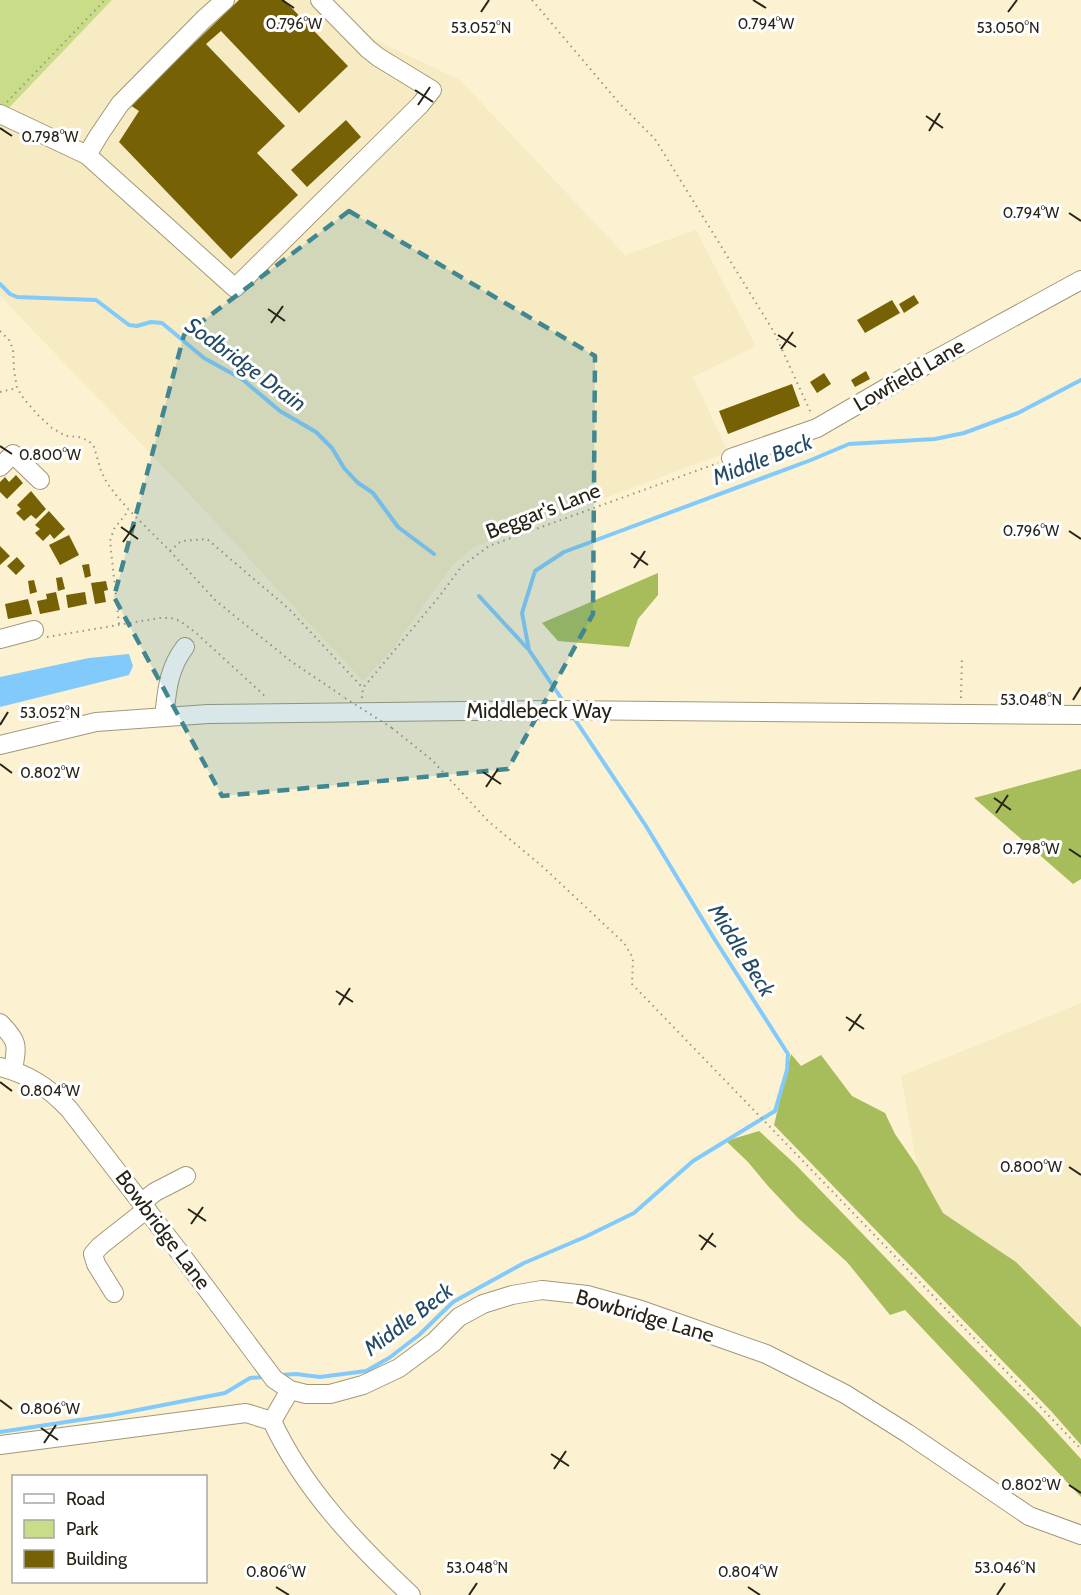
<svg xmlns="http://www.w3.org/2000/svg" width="1081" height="1595" viewBox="0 0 1081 1595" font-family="Cabin,sans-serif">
  <rect width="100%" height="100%" fill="#fcf2d2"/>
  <!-- built -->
  <path fill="#f6ebc2" d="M112 0H331L369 37 460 80 625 255 696 230 756 346 693 377 728 452 474 547 452 565 394 647 363 681 193 498 0 296V118Z
    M1081 1003V1327L1016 1262 943 1213 917 1166 901 1076Z"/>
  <!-- green -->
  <path fill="#c9dd88" d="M0 0H112L7 110 0 106Z"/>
  <!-- forest -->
  <path fill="#a7bd5b" d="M658 573V595L638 619 629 647 558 641 542 623Z
    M1081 769V879L1073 884 974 798Z
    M791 1054 801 1066 821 1055 852 1096 885 1113 895 1134 917 1166 943 1213 1016 1262 1081 1327V1445L1051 1411 774 1125Z
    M759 1131 796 1165 939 1313 1039 1413 1081 1459V1497L905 1310 890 1315 847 1262 798 1218 768 1186 748 1162 726 1141Z"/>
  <!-- water -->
  <path fill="#82cafc" d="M129 654 133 666 129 675 0 707V677L89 658Z"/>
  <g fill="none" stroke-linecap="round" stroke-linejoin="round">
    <!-- stream -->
    <path stroke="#82cafc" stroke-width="4" d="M0 284 10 294 17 297 96 300 129 325 137 326 151 322 162 323 204 358 242 379 280 411 316 432 332 448 344 468 357 482 373 493 398 527 434 554
      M479 596 527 648
      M565 704 529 650 522 613 535 571 564 552 811 460 849 444 935 439 964 433 1018 413 1081 380
      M281 1375 296 1374 320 1377 366 1371 389 1358 419 1335 453 1302 524 1263 585 1237 634 1213 693 1161 775 1111 787 1070 788 1054 715 940 646 826 572 715
      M0 1432 112 1415 225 1393 250 1378 265 1377"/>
  </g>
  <!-- building -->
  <path fill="#776105" d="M239 0H284L348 66 299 113 221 31 206 44 285 126 257 153 298 195 231 259 119 142 139 111 130 105Z
    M346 120 361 137 307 187 291 170Z
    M914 295 919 303 904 313 899 304Z
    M892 300 900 313 865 333 857 320Z
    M866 371 870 379 855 387 851 380Z
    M824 373 831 384 817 393 810 382Z
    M792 384 800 406 728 434 719 411Z
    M16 475 23 483 7 499 0 492V482L5 477 9 482Z
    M31 491 46 509 36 519 31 515 24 521 16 513 21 509 17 505Z
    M49 511 65 529 54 539 50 534 43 541 35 533 40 529 35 525Z
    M69 535 79 555 60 565 49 545Z
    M0 546 10 556 0 565Z
    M17 557 25 566 16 575 7 566Z
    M89 564 91 576 85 578 82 565Z
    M62 577 65 589 58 591 56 578Z
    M34 580 37 592 30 594 28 581Z
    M106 581 108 590 104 591 106 602 95 604 91 583Z
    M56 592 60 610 40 614 37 601 47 599 46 594Z
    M85 592 87 604 68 608 66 595Z
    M28 599 32 614 8 619 5 604Z"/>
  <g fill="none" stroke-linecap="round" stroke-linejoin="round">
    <!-- minor casing -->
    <g stroke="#a1987a" stroke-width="20">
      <path id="minor" d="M0 114 87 155 235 288 420 105 432 90 378 57 368 49 320 0
        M87 155 99 135 120 104 203 20 225 0
        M731 458 817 428 931 362 1081 280
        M0 467 13 454 40 480
        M0 639 34 630
        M164 717C167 691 168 669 185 647
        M0 745 96 722 208 714 553 710 1081 715
        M0 1023C19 1042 17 1045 13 1070
        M0 1067C30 1075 48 1087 69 1109L177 1249 274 1379 290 1390 306 1394H330L363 1385 399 1368 434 1342 459 1317 483 1304 512 1295 542 1290 587 1295 641 1310 766 1354 845 1394 907 1433 1029 1516 1081 1535
        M142 1202 155 1192 186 1176
        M114 1293 96 1264 93 1254 100 1246 147 1209
        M272 1421C303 1488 357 1545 411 1595
        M0 1445 246 1413 272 1421 290 1390"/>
    </g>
    <!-- path -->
    <path stroke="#9d967f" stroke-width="2" stroke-dasharray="1.5 4.5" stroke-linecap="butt" d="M532 0 619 103 655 139 774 332 811 413
      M7 102 105 0
      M0 331 9 340 13 349 14 370 17 388 24 399 38 415 52 428 66 436 79 437 89 441 94 447 101 471 107 483 116 495 129 510 170 551 216 601 292 662 344 697
      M0 392 17 388
      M170 551 181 541 207 539 289 609 363 688
      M119 624 110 541 114 529 129 510
      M47 637 160 618H171L180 621 195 632 267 698
      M362 698 363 688 438 598 462 566 489 546 718 463
      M961 698 962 656
      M392 728 432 760 488 821 543 867 624 943 633 958 632 984 1081 1449"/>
    <!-- minor -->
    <use href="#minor" stroke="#fff" stroke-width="18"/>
    <!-- path-bridge -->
    <path stroke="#9d967f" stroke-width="2" stroke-dasharray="1.5 4.5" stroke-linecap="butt" d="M345 698 392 728"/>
  </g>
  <!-- marked area -->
  <path fill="#418791" fill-opacity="0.2" stroke="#418791" stroke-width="4.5" stroke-dasharray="12 8" stroke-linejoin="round" d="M349 211 595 356 593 614 508 769 222 796 114 597 184 335Z"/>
  <!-- ticks -->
  <path fill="none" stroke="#272317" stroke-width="2" d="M282 0 294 8M753 0 766 8M481 12 489 0M1008 12 1017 0M415 90 433 102M418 105 430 87M926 116 943 128M0 128 12 136M929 131 940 113M1069 213 1081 221M268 309 285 321M271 323 283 306M778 335 796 347M781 349 793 332M0 446 12 454M121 527 138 539M1069 531 1081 539M123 542 135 525M631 553 648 565M634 568 645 551M1073 700 1081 687M0 725 8 712M0 764 12 773M483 772 501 784M486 787 498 769M994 798 1011 810M996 813 1008 795M1069 849 1081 857M336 991 353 1002M339 1005 350 988M846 1017 864 1029M849 1031 861 1014M0 1082 12 1091M1069 1167 1081 1175M188 1209 206 1221M191 1224 203 1207M699 1235 716 1247M701 1250 713 1233M0 1400 12 1409M41 1428 58 1440M44 1443 56 1425M551 1454 569 1466M554 1469 566 1451M1069 1485 1081 1493M276 1587 289 1595M748 1587 760 1595M469 1595 477 1583M997 1595 1005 1583"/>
  <g text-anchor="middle" stroke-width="6" stroke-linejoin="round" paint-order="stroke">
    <!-- street labels -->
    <g font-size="21" fill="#272317" stroke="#fff">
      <text transform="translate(909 375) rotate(-30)" y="7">Lowfield Lane</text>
      <text transform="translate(543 511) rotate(-21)" y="7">Beggar's Lane</text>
      <text x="539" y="718">Middlebeck Way</text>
      <text transform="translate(163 1230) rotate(53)" y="7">Bowbridge Lane</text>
      <text transform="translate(645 1316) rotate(16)" y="7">Bowbridge Lane</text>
    </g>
    <!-- water labels -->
    <g font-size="22" font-style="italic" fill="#244b65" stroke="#fff">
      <text transform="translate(246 364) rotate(36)" y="8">Sodbridge Drain</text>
      <text transform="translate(762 459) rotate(-21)" y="8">Middle Beck</text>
      <text transform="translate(742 950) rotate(58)" y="8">Middle Beck</text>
      <text transform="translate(408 1319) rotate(-37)" y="8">Middle Beck</text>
    </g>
  </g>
  <g font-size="15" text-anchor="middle" fill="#272317" stroke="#fff" stroke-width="6" stroke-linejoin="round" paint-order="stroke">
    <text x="294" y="29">0.796°W</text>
    <text x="766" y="29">0.794°W</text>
    <text x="481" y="33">53.052°N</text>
    <text x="1008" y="33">53.050°N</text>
    <text x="50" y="142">0.798°W</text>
    <text x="1031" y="218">0.794°W</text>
    <text x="50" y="460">0.800°W</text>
    <text x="1031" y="536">0.796°W</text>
    <text x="1031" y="705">53.048°N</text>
    <text x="50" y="718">53.052°N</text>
    <text x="50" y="778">0.802°W</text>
    <text x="1031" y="854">0.798°W</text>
    <text x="50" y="1096">0.804°W</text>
    <text x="1031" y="1172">0.800°W</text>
    <text x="50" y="1414">0.806°W</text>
    <text x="1031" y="1490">0.802°W</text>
    <text x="477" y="1573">53.048°N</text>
    <text x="1005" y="1573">53.046°N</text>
    <text x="276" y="1577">0.806°W</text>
    <text x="748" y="1577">0.804°W</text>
  </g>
  <!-- legend -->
  <rect x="12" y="1475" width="195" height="108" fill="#ffffff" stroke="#a9a7a2" stroke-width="1.5"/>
  <rect x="24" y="1494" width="30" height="9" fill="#ffffff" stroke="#a9a7a2" stroke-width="1.5"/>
  <text x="66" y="1505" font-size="18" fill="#272317">Road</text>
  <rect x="24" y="1520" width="30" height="18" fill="#c9dd88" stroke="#a9a7a2" stroke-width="1.5"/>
  <text x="66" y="1535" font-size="18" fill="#272317">Park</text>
  <rect x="24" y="1550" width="30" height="18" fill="#776105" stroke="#a9a7a2" stroke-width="1.5"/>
  <text x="66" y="1565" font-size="18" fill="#272317">Building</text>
</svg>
